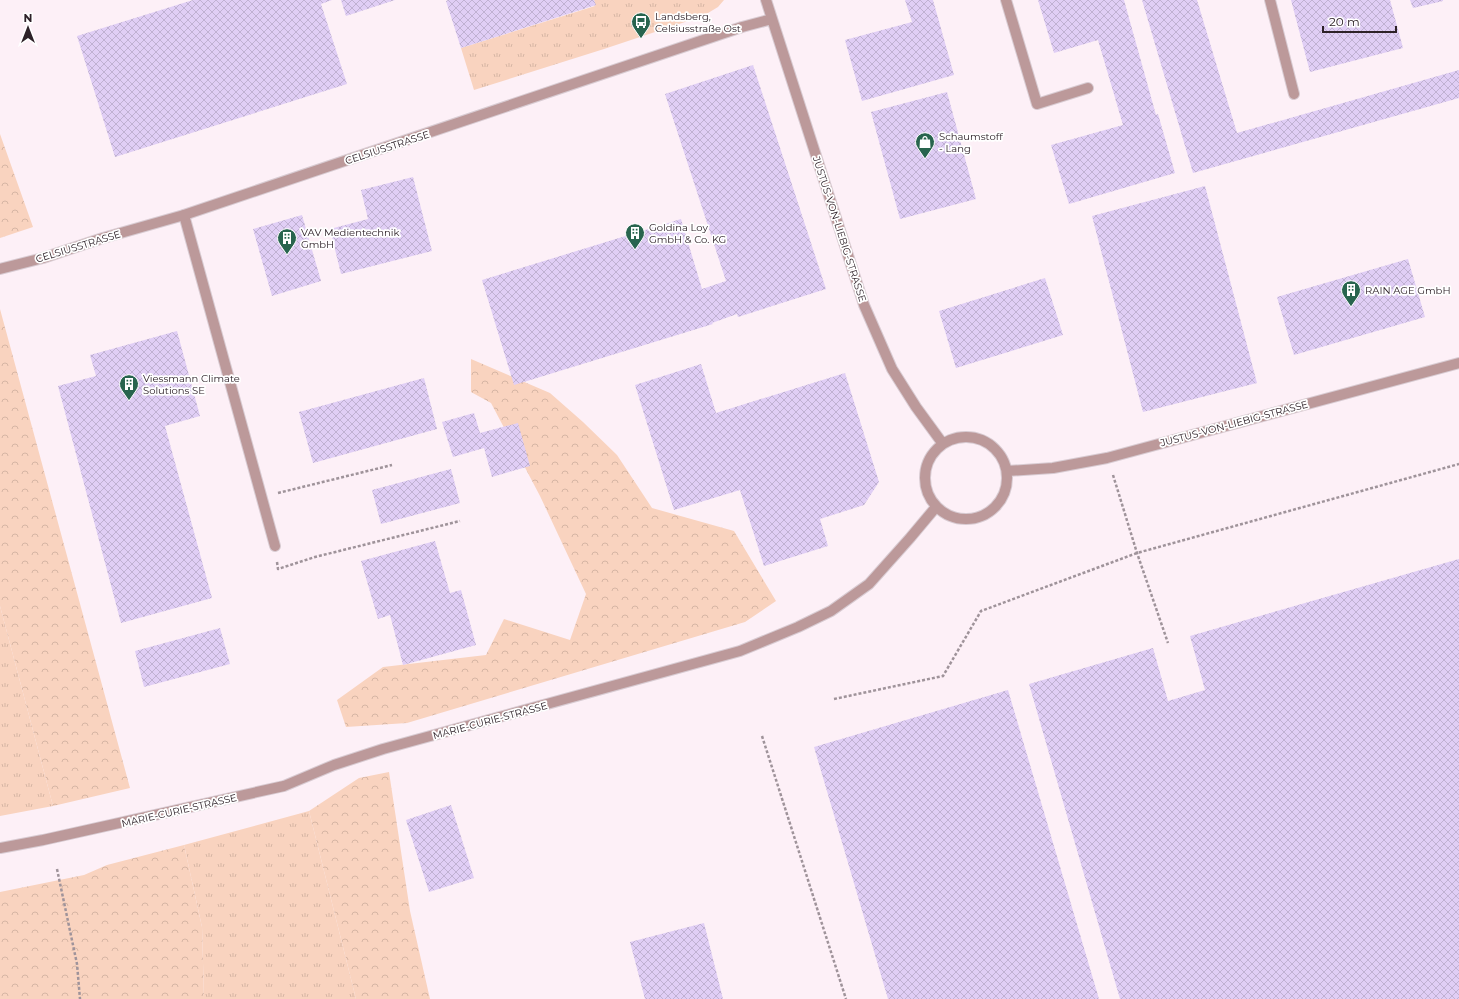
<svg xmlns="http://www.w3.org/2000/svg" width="1459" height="999" viewBox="0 0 1459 999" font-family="Montserrat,sans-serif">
  <defs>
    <pattern id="grass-tufts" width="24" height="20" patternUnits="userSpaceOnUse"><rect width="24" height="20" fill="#f9d3bf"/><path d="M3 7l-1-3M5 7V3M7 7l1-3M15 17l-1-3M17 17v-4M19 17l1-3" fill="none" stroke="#d6b5a4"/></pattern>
    <pattern id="forest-crowns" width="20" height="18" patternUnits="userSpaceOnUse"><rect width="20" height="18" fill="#f9d3bf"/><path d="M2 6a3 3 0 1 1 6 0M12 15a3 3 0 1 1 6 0" fill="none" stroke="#d6b5a4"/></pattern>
    <pattern id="building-cross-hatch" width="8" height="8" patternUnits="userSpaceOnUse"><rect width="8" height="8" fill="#e0cef5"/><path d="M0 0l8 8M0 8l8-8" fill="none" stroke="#c0b1d2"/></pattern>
  </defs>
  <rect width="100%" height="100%" fill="#fdf0f7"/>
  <!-- grass -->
  <path fill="url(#grass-tufts)" d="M594 0H724L718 7 703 16 604 49 474 90 461 48 595 6Z
    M0 606 53 806 0 816Z
    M309 811 356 999H204L202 927 184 845Z"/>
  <!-- forest -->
  <path fill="url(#forest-crowns)" d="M0 134 33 227 0 238Z
    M0 309 130 788 53 806 0 606Z
    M471 359 550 393 583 422 617 455 652 508 734 531 776 601 745 622 407 723 346 727 337 700 383 667 486 655 504 619 570 640 586 594 540 496 491 403 471 392Z
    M389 772 410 911 430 999H356L309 811 359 778Z
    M184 845 202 927 204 999H0V892L84 875 107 865Z"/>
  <!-- building -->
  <path fill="url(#building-cross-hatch)" d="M193 0H332L321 4 347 84 115 157 77 36Z
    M341 0H395L346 16Z
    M448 0H594L596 5 461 48 446 1Z
    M905 0H933L954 75 862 101 845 40 912 22Z
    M1038 0H1124L1156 115 1158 114 1175 173 1069 204 1051 145 1123 125 1098 40 1054 53Z
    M1142 0H1197L1237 133 1459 70V98L1193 173Z
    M1291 0H1390L1403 48 1310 72Z
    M1410 0H1443V1L1413 8Z
    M753 65 826 289 738 317 737 314 712 323 713 324 514 385 482 280 681 219 702 289 726 281 665 94Z
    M947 92 976 199 900 219 871 112Z
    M413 177 432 251 341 274 330 229 368 219 361 190Z
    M1205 186 1257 383 1143 412 1092 216Z
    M302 215 321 281 272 296 253 229Z
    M1408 259 1425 317 1294 355 1277 297Z
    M1045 278 1063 335 956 368 939 311Z
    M177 331 200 416 165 426 212 598 121 623 58 386 96 376 90 355Z
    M701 364 716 413 845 373 879 482 864 505 820 519 828 546 764 566 740 490 674 510 635 385Z
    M424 378 437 429 313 463 299 412Z
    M474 413 480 433 518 423 530 466 492 477 484 448 453 457 442 422Z
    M451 469 460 503 381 524 372 490Z
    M435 541 450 593 461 590 476 645 403 665 390 615 378 619 361 561Z
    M1459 559V999H1120L1029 684 1153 648 1168 701 1205 690 1190 636Z
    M220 628 230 664 144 687 135 651Z
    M1008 690 1099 999H888L814 747Z
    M451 805 474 878 429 892 406 820Z
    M704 923 723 999H645L630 942Z"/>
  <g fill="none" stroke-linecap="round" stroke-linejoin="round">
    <!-- service casing -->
    <g stroke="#d8cbd2" stroke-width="12">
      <path id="service" d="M1006 0 1037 104 1088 88
        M1270 0 1294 94
        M184 215 275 546"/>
    </g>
    <!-- minor casing -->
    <g stroke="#d8cbd2" stroke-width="12">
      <path id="minor" d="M766 0 864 305 892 369 916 407 943 444
        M0 269 43 258 103 238 184 215 742 27 772 19
        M925 478a41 41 0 1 1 82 0a41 41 0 1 1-82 0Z
        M1007 471 1053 468 1107 458 1459 363
        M0 848 43 840 284 786 334 765 383 749 740 651 798 627 831 611 869 584 910 538 936 507"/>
    </g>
    <!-- path -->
    <path stroke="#9f939a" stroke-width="2.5" stroke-dasharray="3 2" stroke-linecap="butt" d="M1113 475 1137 553 1168 643
      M278 493 392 465
      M277 562 278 569 315 557 460 521
      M834 699 943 676 981 611 1137 553 1459 464
      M762 736 846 999
      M57 869 77 964 80 999"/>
    <!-- service -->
    <use href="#service" stroke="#bc999a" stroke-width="10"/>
    <!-- minor -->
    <use href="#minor" stroke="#bc999a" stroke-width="10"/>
  </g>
  <!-- icons -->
  <defs>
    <g id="bus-pin" transform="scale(1)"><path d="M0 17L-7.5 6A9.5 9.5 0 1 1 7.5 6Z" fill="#28644e" stroke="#fff"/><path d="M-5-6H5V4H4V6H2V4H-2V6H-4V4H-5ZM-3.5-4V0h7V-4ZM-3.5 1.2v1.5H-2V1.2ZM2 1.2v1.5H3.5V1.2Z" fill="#fff"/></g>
    <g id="shop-pin" transform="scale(1)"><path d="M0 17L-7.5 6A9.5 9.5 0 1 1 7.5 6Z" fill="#28644e" stroke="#fff"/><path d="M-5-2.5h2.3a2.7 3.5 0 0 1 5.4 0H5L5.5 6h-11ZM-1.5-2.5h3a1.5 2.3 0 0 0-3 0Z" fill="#fff"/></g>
    <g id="building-pin" transform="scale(1)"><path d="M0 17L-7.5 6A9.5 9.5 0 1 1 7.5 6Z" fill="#28644e" stroke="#fff"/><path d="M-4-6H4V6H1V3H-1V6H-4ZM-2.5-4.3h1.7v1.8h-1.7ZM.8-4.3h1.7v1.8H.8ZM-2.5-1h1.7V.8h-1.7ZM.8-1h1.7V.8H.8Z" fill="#fff"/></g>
  </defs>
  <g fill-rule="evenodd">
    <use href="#bus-pin" x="641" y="22"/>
    <use href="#shop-pin" x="925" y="142"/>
    <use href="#building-pin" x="635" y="233"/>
    <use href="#building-pin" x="287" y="238"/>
    <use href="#building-pin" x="1351" y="290"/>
    <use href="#building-pin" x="129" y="384"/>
  </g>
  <g text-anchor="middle" stroke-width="3.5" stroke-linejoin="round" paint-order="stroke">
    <!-- poi labels -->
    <g font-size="10" fill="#2d2128" stroke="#fff" text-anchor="start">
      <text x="655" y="20">Landsberg,<tspan x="655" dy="12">Celsiusstraße Ost</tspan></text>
      <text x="939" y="140">Schaumstoff<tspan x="939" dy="12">- Lang</tspan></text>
      <text x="649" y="231">Goldina Loy<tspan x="649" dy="12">GmbH &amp; Co. KG</tspan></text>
      <text x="301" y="236">VAV Medientechnik<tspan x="301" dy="12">GmbH</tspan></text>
      <text x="1365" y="294">RAIN AGE GmbH</text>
      <text x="143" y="382">Viessmann Climate<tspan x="143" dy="12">Solutions SE</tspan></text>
    </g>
    <!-- street labels -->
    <g font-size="10" fill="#2d2128" stroke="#fff">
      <text transform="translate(387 147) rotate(-18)" y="4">CELSIUSSTRASSE</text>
      <text transform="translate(840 229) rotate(72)" y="4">JUSTUS-VON-LIEBIG-STRASSE</text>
      <text transform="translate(78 246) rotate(-17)" y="4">CELSIUSSTRASSE</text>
      <text transform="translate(1234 423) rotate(-15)" y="4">JUSTUS-VON-LIEBIG-STRASSE</text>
      <text transform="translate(490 720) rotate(-15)" y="4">MARIE-CURIE-STRASSE</text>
      <text transform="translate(179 810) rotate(-13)" y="4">MARIE-CURIE-STRASSE</text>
    </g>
  </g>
  <!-- north arrow -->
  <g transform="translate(28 28)" stroke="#ffffff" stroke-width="3" paint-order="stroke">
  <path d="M0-3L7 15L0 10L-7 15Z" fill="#2d2128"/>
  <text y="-6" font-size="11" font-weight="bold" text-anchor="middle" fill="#2d2128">N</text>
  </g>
  <!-- scale -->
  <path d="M1323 26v6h73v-6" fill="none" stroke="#2d2128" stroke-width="2"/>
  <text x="1329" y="26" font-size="12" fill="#2d2128" stroke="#ffffff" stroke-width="3" paint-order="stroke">20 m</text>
</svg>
